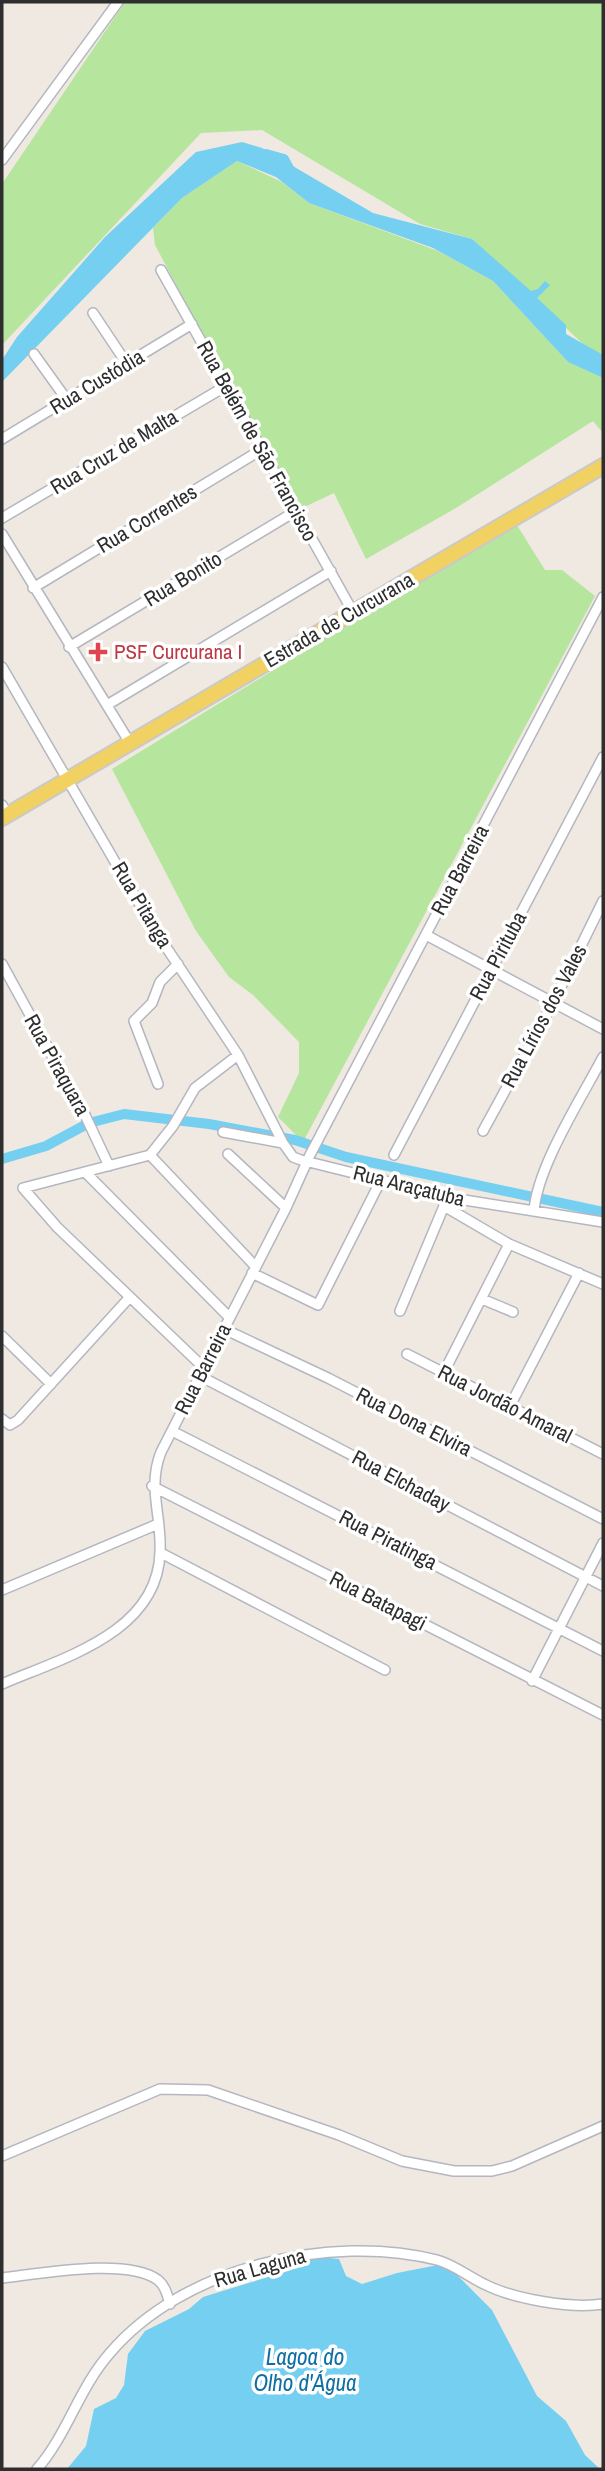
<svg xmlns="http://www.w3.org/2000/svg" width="605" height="2471" viewBox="0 0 605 2471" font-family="'Archivo Narrow',sans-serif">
  <rect width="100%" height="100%" fill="#efe9e1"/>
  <!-- green -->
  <path fill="#b6e59e" d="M125 2H603V356L584 345 472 239 420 224 262 130 201 133 2 345V184Z
    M237 161 282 182 309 203 438 251 493 281 568 362 603 378V433L593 421 456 508 366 559 334 493 296 511 155 245 153 228 182 198Z
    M515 522 545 570H562L595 596 303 1142 278 1117 299 1073V1042L253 995 229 977 196 931 112 769Z"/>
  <!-- water -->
  <path fill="#75cff0" d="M242 142 262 148 373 213 472 239 531 291 538 289 545 281 550 285 537 298 566 325V334L603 355V378L568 362 493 281 433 248 309 203 276 177 237 161 182 198 2 382V360L17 337 105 237 196 152Z
    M310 2256 339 2259 346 2276 362 2284 397 2273 438 2265 450 2268 492 2310 537 2396 566 2421 585 2455 600 2469H67L86 2446 94 2409 116 2398 124 2385 128 2354 145 2331 189 2309 203 2297 281 2273 294 2263Z"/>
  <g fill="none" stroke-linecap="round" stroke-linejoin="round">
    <!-- canal -->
    <path stroke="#75cff0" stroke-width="10" d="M266 154 284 159 291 172
      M2 1159 46 1146 89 1123 124 1114 209 1124 295 1140 346 1157 603 1212"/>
    <!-- street casing -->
    <g stroke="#b4b7c1" stroke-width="12">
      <path id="street" d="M2 160 118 2
        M161 270 353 612
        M93 313 127 364
        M34 354 67 400
        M2 439 192 324
        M2 518 226 386
        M2 534 130 743
        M33 588 261 450
        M69 647 296 511
        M2 667 154 929 238 1055 283 1143
        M107 705 331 571
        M2 805 7 814
        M426 935 603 1029
        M2 964 86 1117 109 1166
        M158 1084 134 1021 152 1003 160 982 178 964
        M483 1131 553 1003 603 901
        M223 1132 283 1143 293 1157 301 1160 458 1199 603 1222
        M228 1154 286 1208
        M150 1155 255 1266
        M394 1155 603 757
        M86 1173 229 1317
        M436 1193 443 1200 444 1206 509 1244 603 1284
        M534 1211C537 1167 582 1097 603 1057
        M252 1273 318 1305 382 1178
        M482 1299 513 1312
        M400 1311 444 1206
        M224 1329 328 1378 603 1519
        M2 1336 51 1384
        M407 1354 603 1454
        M203 1367 57 1227 23 1188 150 1155 173 1126 195 1088 238 1055
        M444 1372 509 1244
        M198 1375 603 1586
        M510 1406 579 1273
        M2 1419 10 1425 18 1420 129 1298
        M172 1431 603 1651
        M152 1486 603 1715
        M161 1553 385 1670
        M2 1590 158 1524
        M532 1681 603 1543
        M2 1684C62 1658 158 1633 160 1552 162 1516 147 1487 161 1452L286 1208 310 1155 603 597
        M2 2156 160 2089 208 2090 339 2135 402 2161 454 2171H492L512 2166 603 2126
        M2 2278C39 2274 127 2257 158 2280 166 2287 167 2295 170 2304
        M37 2469C67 2435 79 2388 110 2353 183 2267 330 2233 437 2260 453 2264 469 2277 484 2284 513 2299 571 2309 603 2304"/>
    </g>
    <!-- primary casing -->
    <g stroke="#c9c9c9" stroke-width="18">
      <path id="primary" d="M2 818 603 466"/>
    </g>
    <!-- street -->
    <use href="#street" stroke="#fff" stroke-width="9"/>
    <!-- primary -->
    <use href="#primary" stroke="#f2d163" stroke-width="14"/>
  </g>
  <!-- markers -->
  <path fill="#e0444e" stroke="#fff" stroke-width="2.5" d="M94.5 641.5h7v7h7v7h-7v7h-7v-7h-7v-7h7z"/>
  <g text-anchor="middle" stroke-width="7" stroke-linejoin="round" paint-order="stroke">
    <!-- street labels -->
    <g font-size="21" fill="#2e2e2e" stroke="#fff">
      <text transform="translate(97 382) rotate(-31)" y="7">Rua Custódia</text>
      <text transform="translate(257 441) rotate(61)" y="7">Rua Belém de São Francisco</text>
      <text transform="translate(114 452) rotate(-31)" y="7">Rua Cruz de Malta</text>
      <text transform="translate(147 519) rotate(-31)" y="7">Rua Correntes</text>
      <text transform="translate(183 579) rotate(-31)" y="7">Rua Bonito</text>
      <text transform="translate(339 620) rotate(-30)" y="7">Estrada de Curcurana</text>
      <text transform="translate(460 870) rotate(-62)" y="7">Rua Barreira</text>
      <text transform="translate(142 905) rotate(59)" y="7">Rua Pitanga</text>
      <text transform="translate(498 956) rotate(-62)" y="7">Rua Pirituba</text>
      <text transform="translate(544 1016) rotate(-62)" y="7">Rua Lírios dos Vales</text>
      <text transform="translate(57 1065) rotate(61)" y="7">Rua Piraquara</text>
      <text transform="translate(409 1186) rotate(14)" y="7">Rua Araçatuba</text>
      <text transform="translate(203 1369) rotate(-63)" y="7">Rua Barreira</text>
      <text transform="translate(505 1404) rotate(27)" y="7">Rua Jordão Amaral</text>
      <text transform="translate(414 1422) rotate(27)" y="7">Rua Dona Elvira</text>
      <text transform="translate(401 1481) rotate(28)" y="7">Rua Elchaday</text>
      <text transform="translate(388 1540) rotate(27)" y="7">Rua Piratinga</text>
      <text transform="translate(378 1601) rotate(27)" y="7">Rua Batapagi</text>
      <text transform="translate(260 2268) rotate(-16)" y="7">Rua Laguna</text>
    </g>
    <!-- health labels -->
    <g font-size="21" fill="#be3a42" stroke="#fff" text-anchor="start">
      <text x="114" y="659">PSF Curcurana I</text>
    </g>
    <!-- water labels -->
    <g font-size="23" font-style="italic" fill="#0d6fa3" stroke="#fff">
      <text x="305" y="2365">Lagoa do<tspan x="305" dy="26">Olho d'Água</tspan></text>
    </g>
  </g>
  <!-- border -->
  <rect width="605" height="2471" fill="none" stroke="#2e2e2e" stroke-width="7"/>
</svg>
